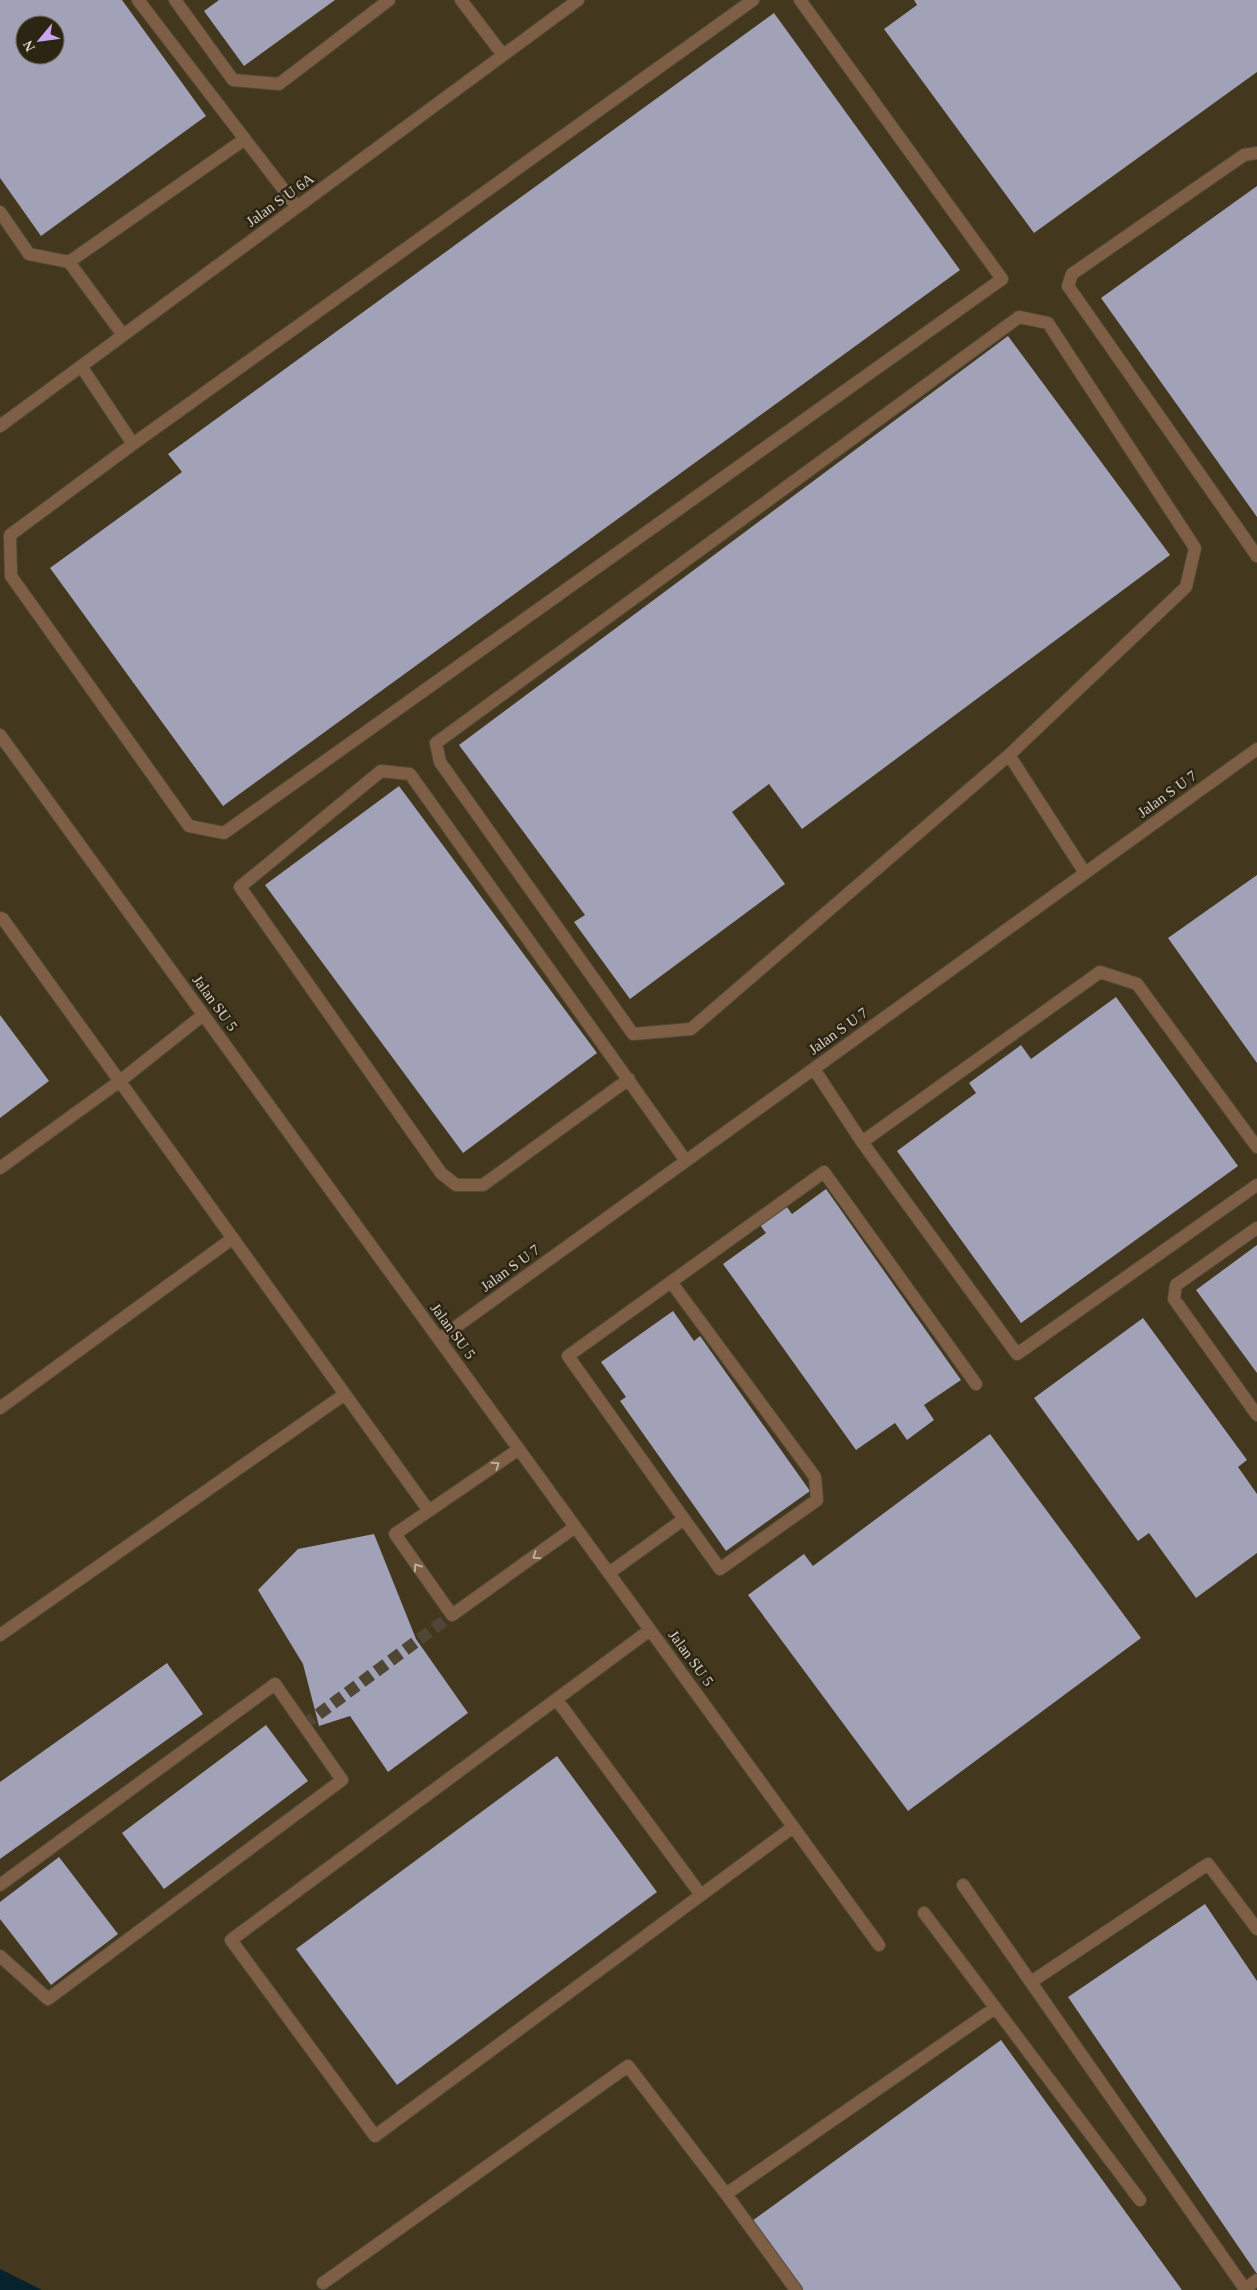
<svg xmlns="http://www.w3.org/2000/svg" width="1257" height="2290" viewBox="0 0 1257 2290" font-family="Georgia,serif">
  <rect width="100%" height="100%" fill="#382e1d"/>
  <!-- built -->
  <path fill="#43371e" fill-rule="evenodd" d="M0 0H1257V2290H42L0 2269ZM25 25H55V55H25Z"/>
  <!-- water -->
  <path fill="#06222d" d="M0 2269 42 2290H0Z"/>
  <!-- building -->
  <path fill="#a1a1b7" fill-rule="evenodd" d="M0 0H122L206 116 41 236 0 178ZM25 25H55V55H25Z
    M219 0H335L244 66 204 11Z
    M914 0H1257V72L1034 233 884 29 917 5Z
    M774 13 960 270 223 806 50 568 182 472 168 454Z
    M1257 186V517L1101 298Z
    M1008 336 1170 555 802 829 769 784 732 812 785 884 630 999 574 922 585 915 459 745Z
    M399 786 597 1053 463 1153 265 885Z
    M1257 875V1063L1168 938Z
    M1116 997 1238 1166 1021 1323 897 1151 976 1093 969 1083 1021 1045 1031 1059Z
    M0 1015 49 1081 0 1118Z
    M826 1189 961 1380 924 1405 934 1420 907 1440 895 1423 856 1450 723 1264 766 1233 760 1225 786 1206 792 1214Z
    M1257 1245V1373L1196 1290Z
    M673 1311 694 1341 700 1336 810 1491 726 1551 620 1401 626 1397 601 1362Z
    M1143 1318 1247 1460 1238 1467 1257 1494V1553L1196 1598 1149 1533 1138 1541 1034 1398Z
    M990 1434 1141 1638 908 1811 748 1595 804 1554 813 1566Z
    M374 1534 416 1639 468 1713 388 1772 350 1716 319 1726 303 1664 258 1590 298 1549Z
    M167 1663 203 1714 0 1859V1782Z
    M266 1725 308 1781 164 1889 122 1833Z
    M557 1756 657 1892 397 2085 296 1949Z
    M59 1857 118 1934 51 1985 0 1919V1902Z
    M1205 1904 1257 1981V2274L1068 1997Z
    M1001 2040 1182 2290H803L752 2221Z"/>
  <g fill="none" stroke-linecap="round" stroke-linejoin="round">
    <!-- minor-tunnel -->
    <path stroke="#504636" stroke-width="12" stroke-dasharray="12 6" stroke-linecap="butt" d="M304 1725 452 1615"/>
    <!-- minor casing -->
    <g stroke="#544b3b" stroke-width="14">
      <path id="minor" d="M138 0 297 207
        M175 0 233 80 279 84 389 0
        M461 0 503 55
        M753 0 133 444 10 535 11 576 189 826 224 833 1002 279 800 0
        M1257 153 1244 155 1072 274 1068 286 1257 556
        M0 212 29 254 69 262 245 139
        M69 262 123 335
        M1019 317 1048 323 1195 548 1186 587 1009 755 691 1029 633 1034 440 762 436 743Z
        M81 366 133 444
        M0 426 578 0
        M0 735 879 1945
        M1009 755 1085 873
        M0 918 3 919 429 1511
        M814 1069 862 1142 1017 1354 1257 1185
        M629 1079 483 1185H456L441 1173 240 887 381 771 410 774 686 1161
        M862 1142 1100 972 1137 984 1257 1147
        M0 1168 120 1081 203 1015
        M1257 1228 1176 1285 1174 1299 1257 1415
        M671 1282 815 1477 817 1500 720 1569 684 1519
        M439 1339 1257 749
        M0 1408 233 1238
        M519 1449 395 1534 452 1615 575 1527
        M609 1573 684 1519 568 1356 824 1172 976 1384
        M650 1630 231 1940 375 2136 793 1827
        M0 1635 345 1394
        M557 1700 701 1895
        M0 1885 275 1684 342 1780 48 1999 0 1956
        M963 1885 1245 2289 1257 2280
        M924 1913 1140 2200
        M1031 1982 1208 1864 1257 1929
        M323 2283 628 2066 726 2194
        M796 2290 726 2194 995 2008"/>
    </g>
    <!-- minor -->
    <use href="#minor" stroke="#7e5e45" stroke-width="12"/>
  </g>
  <!-- one-way arrows -->
  <defs><path id="oneway-chevron" d="M-2-3.5L2.5 0L-2 3.5" fill="none" stroke-width="1.6" stroke-linecap="round" stroke-linejoin="round" transform="scale(1.25)"/></defs>
  <g stroke="#bcae9f">
    <use href="#oneway-chevron" transform="translate(496 1465) rotate(-35)"/>
    <use href="#oneway-chevron" transform="translate(536 1556) rotate(145)"/>
    <use href="#oneway-chevron" transform="translate(417 1567) rotate(-125)"/>
  </g>
  <g text-anchor="middle" stroke-width="5" stroke-linejoin="round" paint-order="stroke">
    <!-- street labels -->
    <g font-size="15" fill="#d6d1c6" stroke="#2d2513">
      <text transform="translate(280 200) rotate(-36)" y="5">Jalan S U 6A</text>
      <text transform="translate(1167 794) rotate(-36)" y="5">Jalan S U 7</text>
      <text transform="translate(215 1003) rotate(54)" y="5">Jalan SU 5</text>
      <text transform="translate(838 1031) rotate(-36)" y="5">Jalan S U 7</text>
      <text transform="translate(510 1268) rotate(-36)" y="5">Jalan S U 7</text>
      <text transform="translate(453 1331) rotate(54)" y="5">Jalan SU 5</text>
      <text transform="translate(691 1658) rotate(54)" y="5">Jalan SU 5</text>
    </g>
  </g>
  <!-- north arrow -->
  <g transform="translate(40 40) rotate(241)"><circle r="24" fill="#2d2513" stroke="#716a5b"/>
  <path d="M0-4L9 19L0 12L-9 19Z" fill="#c9a5ee"/>
  <text y="-8" font-size="14" font-weight="bold" text-anchor="middle" fill="#d6d1c6">N</text>
  </g>
</svg>
